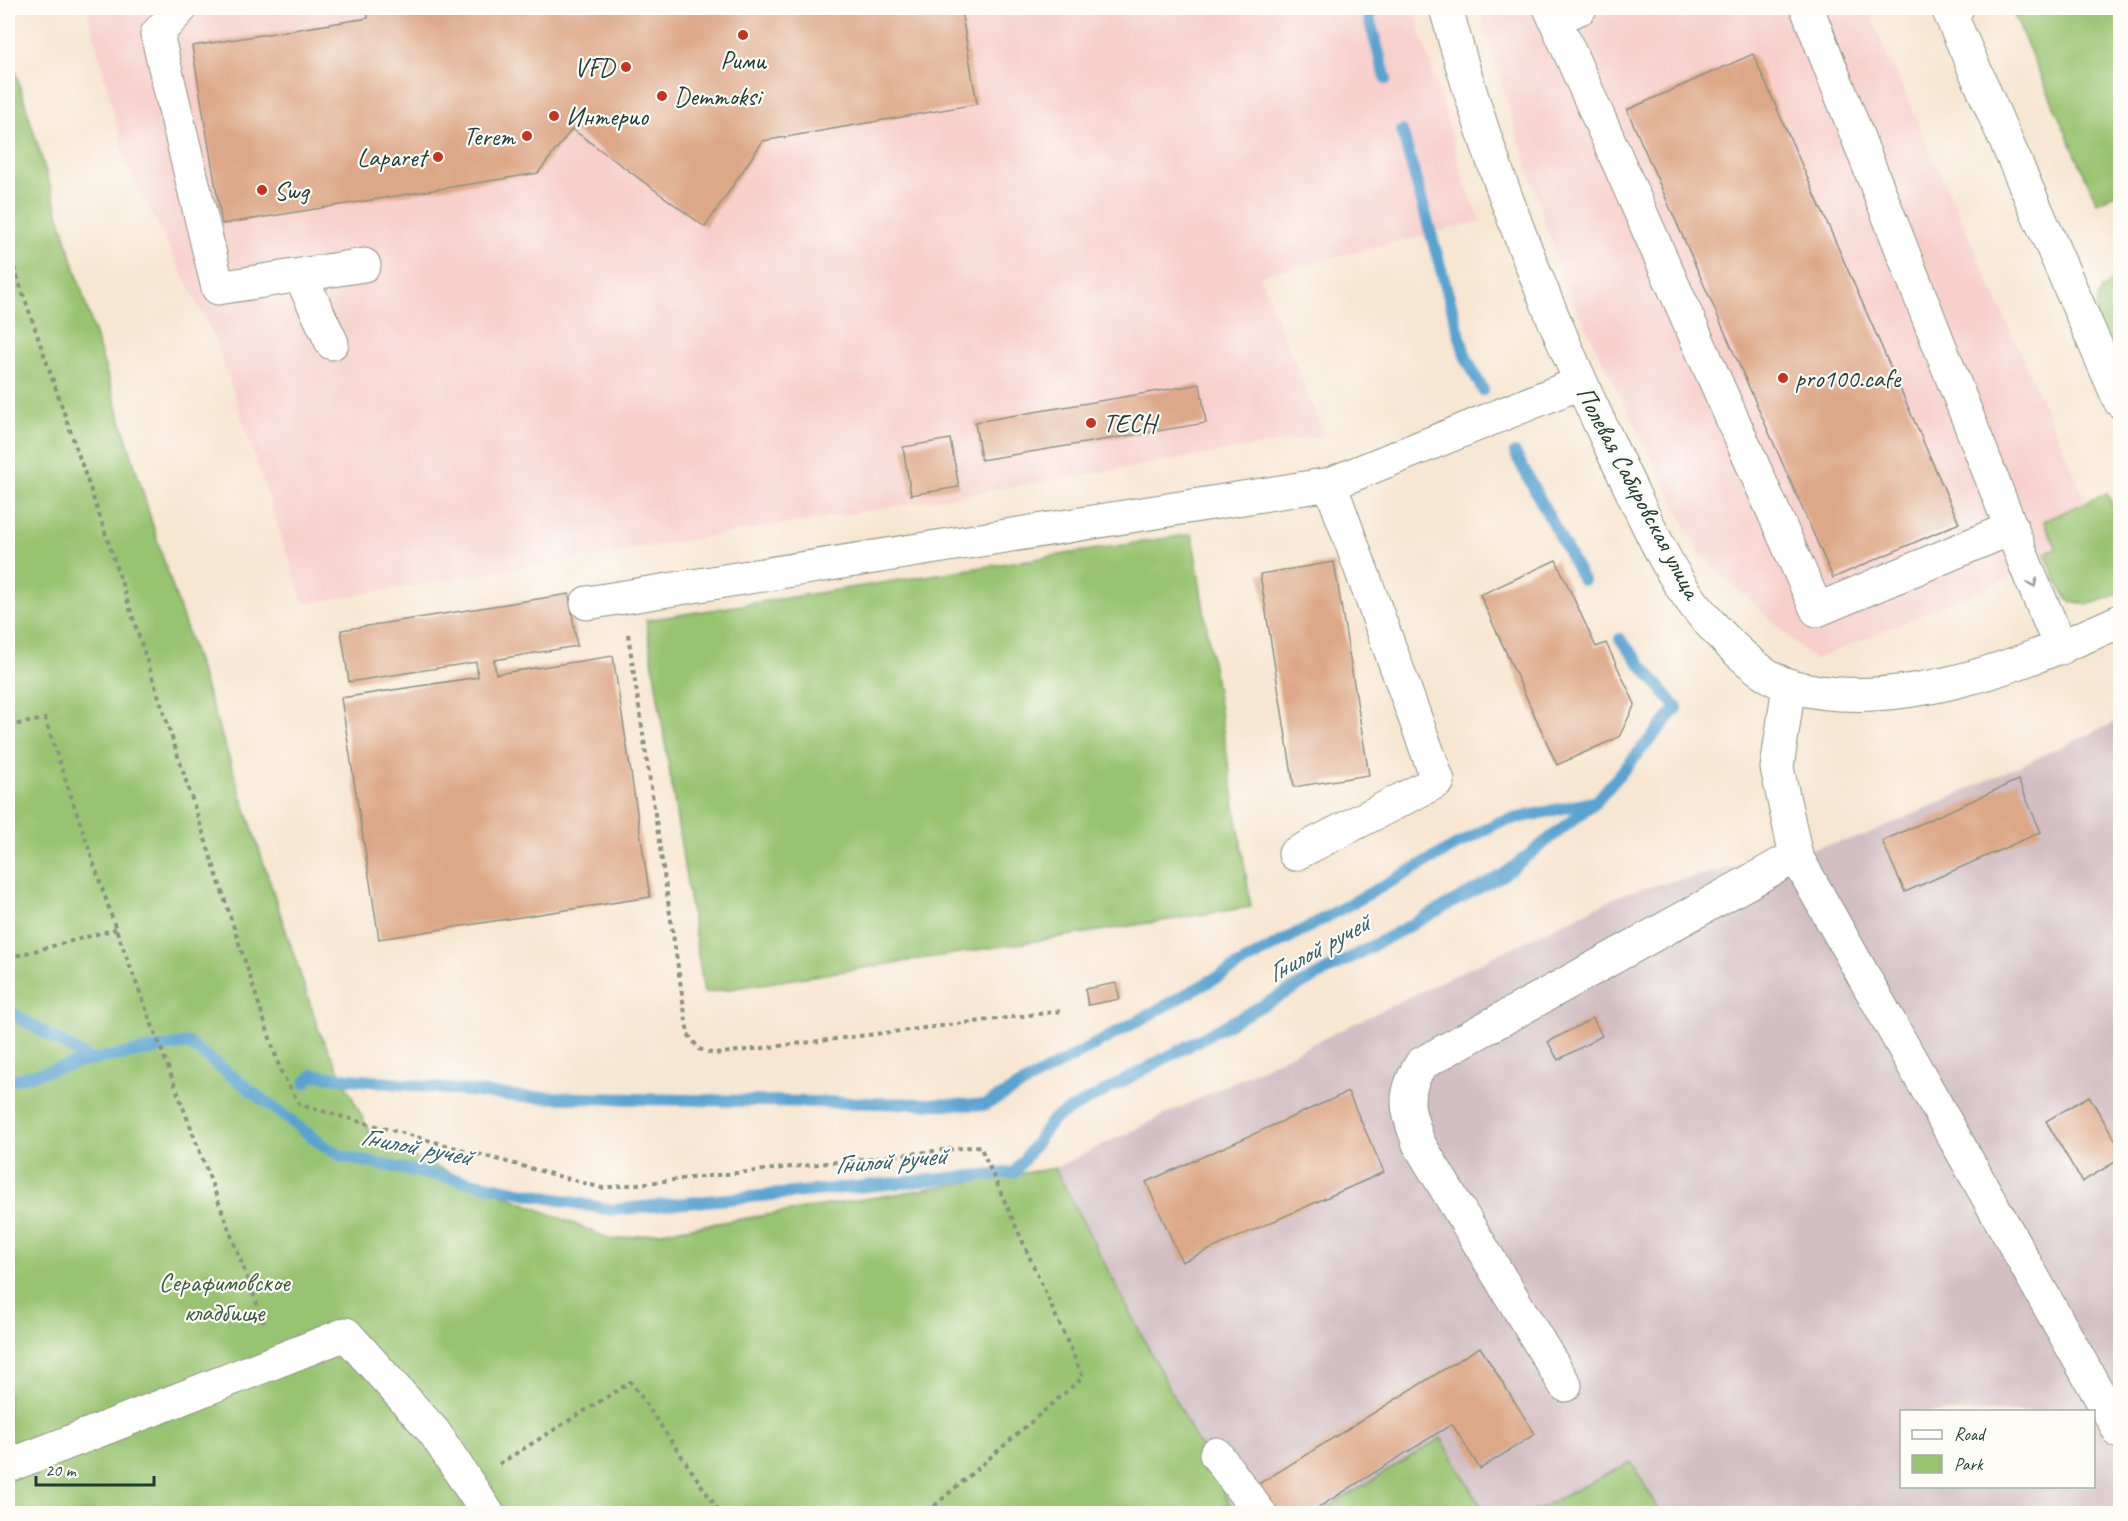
<svg xmlns="http://www.w3.org/2000/svg" width="2128" height="1521" viewBox="0 0 2128 1521" font-family="Caveat,sans-serif">
  <rect width="100%" height="100%" fill="#fdfcf7"/>
  <filter id="ink" filterUnits="userSpaceOnUse"><feTurbulence type="fractalNoise" baseFrequency=".0167" numOctaves="2"/><feDisplacementMap in="SourceGraphic" scale="12" xChannelSelector="R" yChannelSelector="G"/><feConvolveMatrix kernelMatrix="1 2 1 2 8 2 1 2 1" color-interpolation-filters="sRGB"/></filter>
  <filter id="wash" filterUnits="userSpaceOnUse"><feTurbulence type="fractalNoise" baseFrequency=".008" numOctaves="4" result="noise"/><feDisplacementMap in="SourceGraphic" scale="24" xChannelSelector="R" yChannelSelector="G"/><feGaussianBlur stdDeviation="1.35" result="paint"/><feColorMatrix in="noise" values="0 0 0 0 0 0 0 0 0 0 0 0 0 0 0 0 0 1.4 0 .05"/><feComposite in="paint" operator="in"/></filter>
  <g filter="url(#wash)">
    <rect width="100%" height="100%" fill="#f7e6d1"/>
    <!-- built -->
    <path fill="#f7d0cc" d="M87 8H1414L1466 186 1481 221 1259 276 1325 435 304 604 216 341 126 162Z
      M1478 8H1867L2103 538 1814 660 1700 554 1564 284Z"/>
    <!-- industrial -->
    <path fill="#d2bec3" fill-rule="evenodd" d="M2120 720V1513H1661L1631 1462 1531 1513H1485L1441 1439 1319 1513H1234L1055 1168 1627 892 1865 836ZM1902 1412H2094V1486H1902Z"/>
    <!-- green -->
    <path fill="#98c370" stroke="#5c8052" stroke-width="1.5" d="M2030 8H2120V192L2097 203 2014 15Z
      M8 47 159 546 319 1031 374 1141 613 1240 1055 1168 1234 1513H8Z
      M2117 277 2120 286V343C2096 340 2090 308 2102 290 2106 285 2112 281 2117 277Z
      M2107 493 2113 506 2120 503V593C2066 617 2065 601 2045 553L2057 549 2044 521Z
      M1192 534 1251 907 704 993 646 620Z
      M1441 1438 1485 1513H1319Z
      M1631 1462 1661 1513H1531Z"/>
    <g fill="none" stroke-linecap="round" stroke-linejoin="round">
      <!-- stream -->
      <path stroke="#59a3d0" stroke-width="12" d="M1366 8 1386 79
        M1402 131 1466 358 1483 390
        M1515 453 1583 580
        M8 1011 91 1060 188 1043 324 1146 343 1157 611 1210 1015 1172 1053 1119 1503 875 1596 802 1677 708 1620 639
        M8 1081 91 1060
        M305 1083 313 1075 524 1097 985 1105 1499 822 1592 802"/>
    </g>
    <g id="blocks">
      <!-- building -->
      <path fill="#dda888" d="M367 8H970L961 10 977 104 763 141 705 227 572 129 538 173 222 224 192 46 368 18Z
        M1753 54 1959 523 1833 578 1627 110Z
        M1200 384 1206 423 981 460 975 422Z
        M950 439 959 487 911 495 903 447Z
        M1556 560 1596 647 1606 643 1635 704 1619 737 1557 765 1480 595Z
        M1334 562 1369 775 1294 787 1260 574Z
        M569 594 577 646 494 660 496 674 613 656 650 897 379 939 341 698 478 677 476 662 349 682 341 630Z
        M2018 780 2041 832 1905 892 1882 841Z
        M1116 983 1120 999 1088 1005 1085 989Z
        M1593 1018 1602 1036 1558 1060 1548 1042Z
        M1348 1092 1384 1172 1182 1262 1146 1182Z
        M2089 1096 2120 1148V1159L2082 1182 2046 1121Z
        M1480 1347 1535 1434 1480 1469 1452 1424 1308 1514H1275L1257 1485Z"/>
    </g>
  </g>
  <g filter="url(#ink)">
    <use href="#blocks" fill-opacity="0" stroke="#8b9282" stroke-width="1.5"/>
    <g fill="none" stroke-linecap="round" stroke-linejoin="round">
      <!-- minor casing -->
      <g stroke="#8b9282" stroke-width="35">
        <path id="minor" d="M181 8 157 34 218 288 364 265
          M1446 8C1487 161 1546 311 1614 454 1635 496 1658 551 1683 589 1704 620 1754 675 1790 686 1896 715 2026 664 2120 621
          M1550 8 1817 610 2012 528
          M1807 8 2030 576 2061 648
          M1957 8 1949 11 2120 401
          M1555 19 1580 8
          M300 275 332 343
          M587 603 1330 484 1580 383
          M1789 685 1777 768 1796 856 2120 1432
          M1295 854 1438 781 1330 484
          M1565 1385 1419 1144C1407 1109 1401 1097 1421 1064L1796 856
          M1216 1454 1260 1514
          M8 1466 346 1334 434 1432 488 1514"/>
      </g>
      <!-- path -->
      <path stroke="#8b9282" stroke-width="4" stroke-dasharray="4.5 4.5" stroke-linecap="butt" d="M8 250 102 523 281 1072 300 1105 602 1188 980 1146 1083 1377 925 1514
        M628 634 688 1034 699 1049 714 1054 1062 1011
        M8 726 45 719 116 929 265 1325
        M8 958 116 929
        M499 1464 631 1382 721 1514"/>
      <!-- minor -->
      <use href="#minor" stroke="#fff" stroke-width="33"/>
    </g>
    <!-- one-way arrows -->
    <defs><path id="oneway-chevron" d="M-2-3.5L2.5 0L-2 3.5" fill="none" stroke-width="1.6" stroke-linecap="round" stroke-linejoin="round" transform="scale(1.5)"/></defs>
    <use stroke="#8f9e9a" href="#oneway-chevron" transform="translate(2033 583) rotate(67)"/>
  </g>
  <!-- markers -->
  <g fill="#c8321e" stroke="#fdfcf7" stroke-width="2">
    <circle cx="743" cy="35" r="6"/>
    <circle cx="626" cy="67" r="6"/>
    <circle cx="662" cy="96" r="6"/>
    <circle cx="554" cy="116" r="6"/>
    <circle cx="527" cy="136" r="6"/>
    <circle cx="438" cy="157" r="6"/>
    <circle cx="262" cy="190" r="6"/>
    <circle cx="1783" cy="378" r="6"/>
    <circle cx="1091" cy="423" r="6"/>
  </g>
  <g text-anchor="middle" stroke-width="4.5" stroke-linejoin="round" paint-order="stroke">
    <!-- poi labels -->
    <g font-size="26" fill="#1f3d34" stroke="#fdfcf7" text-anchor="start">
      <text x="743" y="69" text-anchor="middle">Рими</text>
      <text x="614" y="76" text-anchor="end">VFD</text>
      <text x="674" y="105">Demmoksi</text>
      <text x="566" y="125">Интерио</text>
      <text x="515" y="145" text-anchor="end">Terem</text>
      <text x="426" y="166" text-anchor="end">Laparet</text>
      <text x="274" y="199">Swg</text>
      <text x="1795" y="387">pro100.cafe</text>
      <text x="1103" y="432">TECH</text>
    </g>
    <!-- street labels -->
    <g font-size="26" fill="#1f3d34" stroke="#fdfcf7">
      <text transform="translate(1639 492) rotate(62)" y="9">Полевая Сабировская улица</text>
    </g>
    <!-- park labels -->
    <g font-size="26" fill="#3d5e43" stroke="#fdfcf7">
      <text x="224" y="1291">Серафимовское<tspan x="224" dy="30">кладбище</tspan></text>
    </g>
    <!-- water labels -->
    <g font-size="27" font-style="italic" fill="#33616b" stroke="#fdfcf7">
      <text transform="translate(1318 948) rotate(-29)" y="9">Гнилой ручей</text>
      <text transform="translate(416 1146) rotate(11)" y="9">Гнилой ручей</text>
      <text transform="translate(890 1160) rotate(-5)" y="9">Гнилой ручей</text>
    </g>
  </g>
  <!-- margin -->
  <rect width="2128" height="1521" fill="none" stroke="#fdfcf7" stroke-width="30"/>
  <!-- legend -->
  <rect x="1900" y="1410" width="195" height="78" fill="#fdfcf7" stroke="#a4b0a9" stroke-width="1.5"/>
  <rect x="1912" y="1430" width="30" height="9" fill="#ffffff" stroke="#a4b0a9" stroke-width="1.5"/>
  <text x="1954" y="1440" font-size="18" fill="#1f3d34">Road</text>
  <rect x="1912" y="1455" width="30" height="18" fill="#98c370" stroke="#a4b0a9" stroke-width="1.5"/>
  <text x="1954" y="1470" font-size="18" fill="#1f3d34">Park</text>
  <!-- scale -->
  <path d="M36 1476v9h118v-9" fill="none" stroke="#1f3d34" stroke-width="3"/>
  <text x="45" y="1476" font-size="18" fill="#1f3d34" stroke="#fdfcf7" stroke-width="4.5" paint-order="stroke">20 m</text>
</svg>
